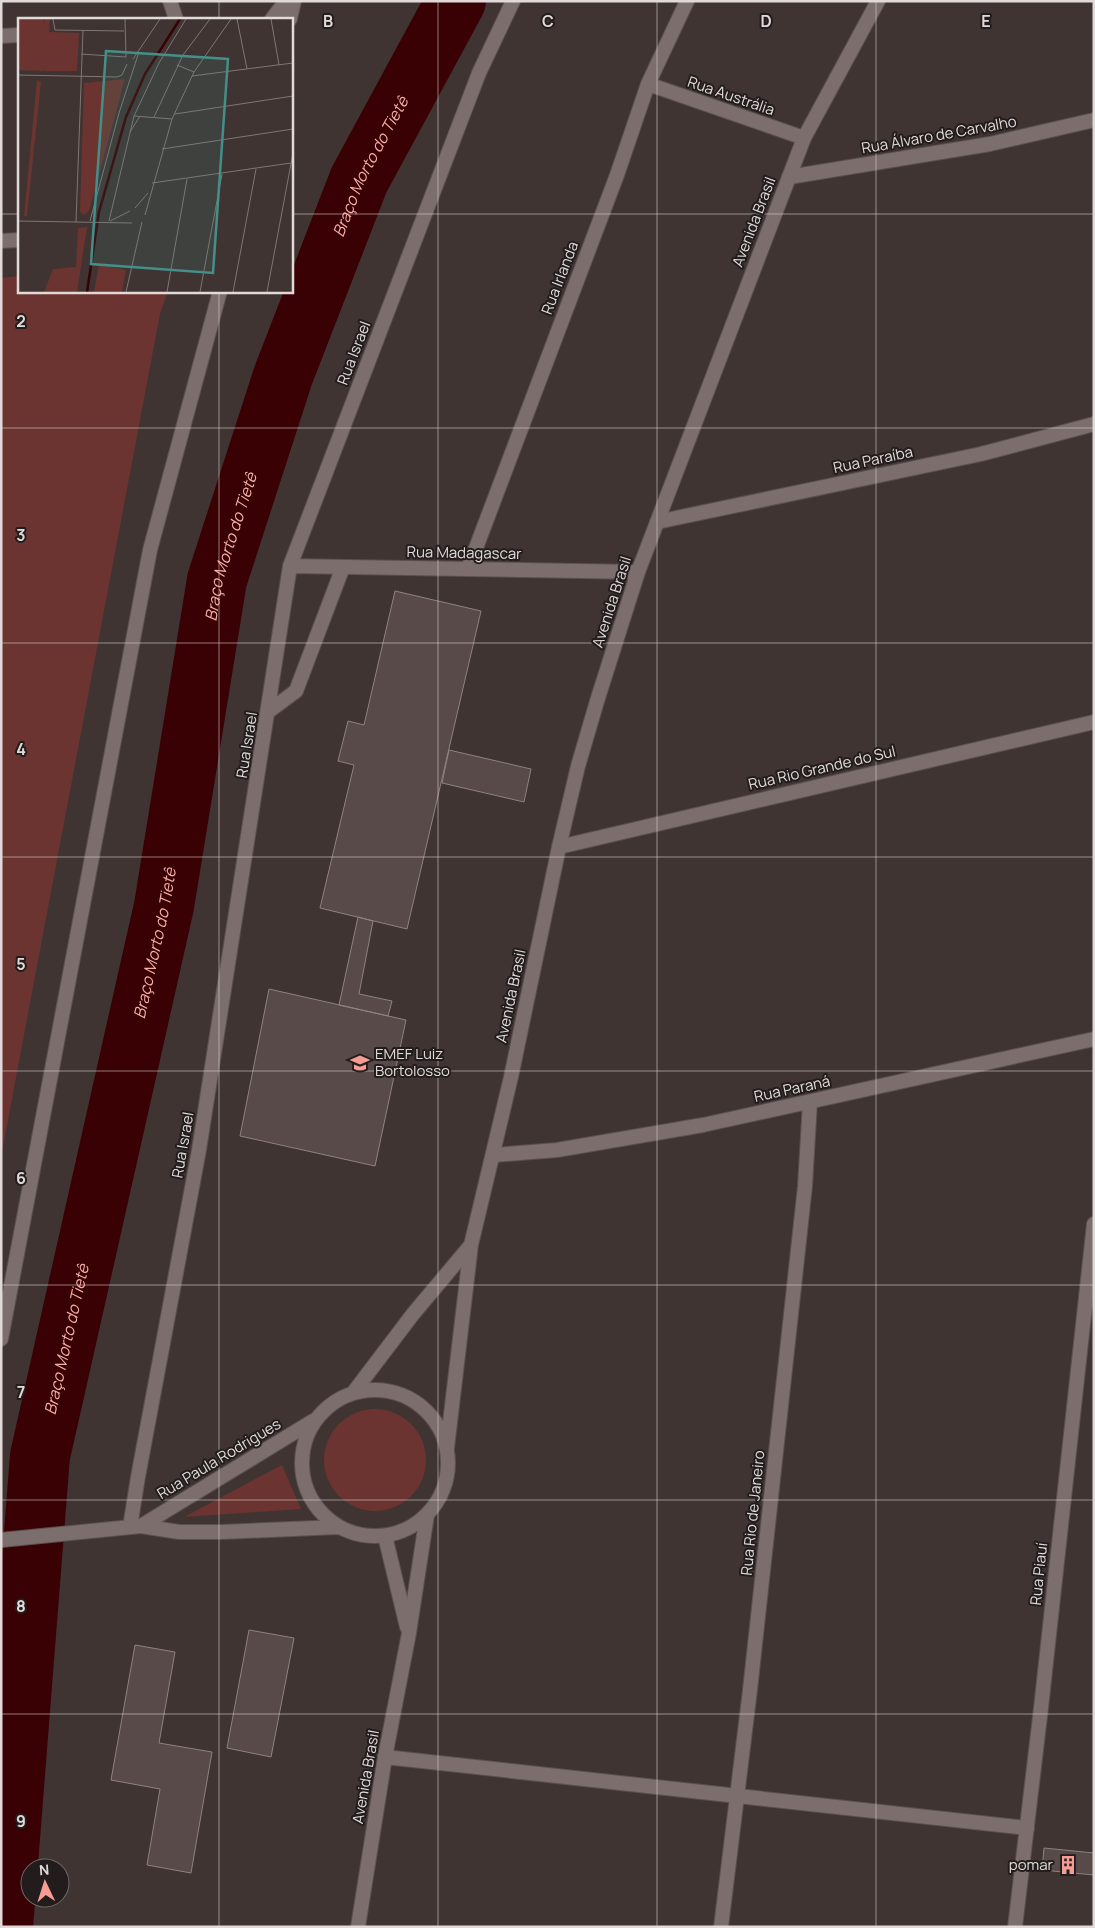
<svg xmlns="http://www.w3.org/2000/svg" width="1095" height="1928" viewBox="0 0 1095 1928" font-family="Manrope,sans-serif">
  <rect width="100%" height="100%" fill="#3f3432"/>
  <!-- green -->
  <path fill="#6b3430" d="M19 276V291H168L160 314 1 1157V278Z
    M324 1460a51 51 0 1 1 102 0a51 51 0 1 1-102 0Z
    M282 1465 301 1509 184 1517Z"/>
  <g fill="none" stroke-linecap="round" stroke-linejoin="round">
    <!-- river -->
    <path stroke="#390104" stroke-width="60" id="s1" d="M3 1927 40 1456 164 906 217 580 283 376 359 180 456 1"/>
  </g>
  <!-- building -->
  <path fill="#574a49" stroke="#8f8280" d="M395 591 481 611 407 929 320 908 354 765 338 761 348 721 364 725Z
    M449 750 531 769 524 802 442 783Z
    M358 917 373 921 359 994 392 1001 388 1016 339 1005Z
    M269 989 406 1020 375 1166 240 1136Z
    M249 1630 294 1638 271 1757 227 1748Z
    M135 1645 175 1652 159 1743 212 1752 191 1873 147 1865 160 1789 111 1780Z
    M1044 1848 1094 1853V1875L1042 1870Z"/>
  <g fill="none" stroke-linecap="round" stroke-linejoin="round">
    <!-- service casing -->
    <g stroke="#5a504f" stroke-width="16">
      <path id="service" d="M385 1757 1027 1828"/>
    </g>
    <!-- minor casing -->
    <g stroke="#5a504f" stroke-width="16">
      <path id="minor" d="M170 1 176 19
        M272 19 286 1
        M290 19 294 1
        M1 36 19 35
        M648 84 804 138
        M789 177 990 144 1094 120
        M1 241 19 240
        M657 522 981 454 1094 424
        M290 566 638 572
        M468 569 617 175 648 84 687 1
        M269 711 296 691 343 567
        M559 847 1094 722
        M494 1155 557 1150 703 1125 1094 1039
        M1 1339 150 550 220 291
        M130 1527 138 1477 199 1150 290 566 479 73 513 1
        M385 1536 407 1627
        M358 1927 385 1757 409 1633 427 1515
        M721 1927 750 1690 805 1186 810 1102
        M1015 1927 1041 1708 1094 1224"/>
    </g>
    <!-- secondary casing -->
    <g stroke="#5a504f" stroke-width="16">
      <path id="secondary" d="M302 1463a73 73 0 1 1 146 0a73 73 0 1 1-146 0Z
        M353 1393 413 1314 471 1245
        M447 1448 471 1245 511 1077 559 847 578 766 598 698 638 572 804 138 878 1
        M141 1526 313 1421
        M1 1540 141 1526 179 1532H222L338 1527"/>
    </g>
    <!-- service -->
    <use href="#service" stroke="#7b6e6c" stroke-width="14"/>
    <!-- minor -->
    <use href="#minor" stroke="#7b6e6c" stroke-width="14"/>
    <!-- secondary -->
    <use href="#secondary" stroke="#7b6e6c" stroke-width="14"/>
  </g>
  <!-- grid -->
  <path fill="none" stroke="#e1dad9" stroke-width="1" stroke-opacity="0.55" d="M219 1V19M438 1V1927M657 1V1927M876 1V1927M1 214H19M291 214H1094M219 291V1927M1 428H1094M1 643H1094M1 857H1094M1 1071H1094M1 1285H1094M1 1500H1094M1 1714H1094"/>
  <!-- icons -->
  <defs>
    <g id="school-bare" transform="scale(1.5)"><path d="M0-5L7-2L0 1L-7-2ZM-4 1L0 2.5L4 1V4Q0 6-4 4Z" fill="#f59c94" stroke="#221d1c" stroke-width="2.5" paint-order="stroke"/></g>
    <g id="building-bare" transform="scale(1.5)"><path d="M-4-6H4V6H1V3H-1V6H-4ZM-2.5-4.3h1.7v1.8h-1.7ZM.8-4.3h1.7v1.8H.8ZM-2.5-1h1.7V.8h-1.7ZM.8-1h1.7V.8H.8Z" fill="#f59c94" stroke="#221d1c" stroke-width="2.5" paint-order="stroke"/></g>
  </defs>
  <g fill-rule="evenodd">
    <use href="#school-bare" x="360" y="1063"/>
    <use href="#building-bare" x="1068" y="1865"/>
  </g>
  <g text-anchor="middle" stroke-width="4" stroke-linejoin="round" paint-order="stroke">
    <!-- street labels -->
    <g font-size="15" fill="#e1dad9" stroke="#221d1c">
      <text transform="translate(731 96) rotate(19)" y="5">Rua Austrália</text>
      <text transform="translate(939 135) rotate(-10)" y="5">Rua Álvaro de Carvalho</text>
      <text transform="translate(754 222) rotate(-69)" y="5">Avenida Brasil</text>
      <text transform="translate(560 278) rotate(-69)" y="5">Rua Irlanda</text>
      <text transform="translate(354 353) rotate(-69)" y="5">Rua Israel</text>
      <text transform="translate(873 460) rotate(-12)" y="5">Rua Paraíba</text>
      <text transform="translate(464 553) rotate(1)" y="5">Rua Madagascar</text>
      <text transform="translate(612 602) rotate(-72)" y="5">Avenida Brasil</text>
      <text transform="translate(247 745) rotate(-81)" y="5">Rua Israel</text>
      <text transform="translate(822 768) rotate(-13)" y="5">Rua Rio Grande do Sul</text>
      <text transform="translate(511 996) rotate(-78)" y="5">Avenida Brasil</text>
      <text transform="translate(792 1089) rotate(-12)" y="5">Rua Paraná</text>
      <text transform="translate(183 1145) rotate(-80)" y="5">Rua Israel</text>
      <text transform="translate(219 1459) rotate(-31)" y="5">Rua Paula Rodrigues</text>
      <text transform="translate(753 1513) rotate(-84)" y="5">Rua Rio de Janeiro</text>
      <text transform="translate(1039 1574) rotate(-84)" y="5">Rua Piauí</text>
      <text transform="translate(366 1777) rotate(-80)" y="5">Avenida Brasil</text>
    </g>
    <!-- poi labels -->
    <g font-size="15" fill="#e1dad9" stroke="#221d1c" text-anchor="start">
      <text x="375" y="1059">EMEF Luiz<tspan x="375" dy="17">Bortolosso</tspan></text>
      <text x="1053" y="1870" text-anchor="end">pomar</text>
    </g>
    <!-- water labels -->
    <g font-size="16" font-style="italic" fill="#f6b0a9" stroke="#221d1c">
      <text dy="6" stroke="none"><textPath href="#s1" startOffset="1808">Braço Morto do Tietê</textPath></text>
      <text dy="6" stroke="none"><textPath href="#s1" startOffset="1402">Braço Morto do Tietê</textPath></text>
      <text dy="6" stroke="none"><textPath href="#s1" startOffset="998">Braço Morto do Tietê</textPath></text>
      <text dy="6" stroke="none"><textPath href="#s1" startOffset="592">Braço Morto do Tietê</textPath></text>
    </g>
  </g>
  <!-- overview -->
  <g transform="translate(18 18)">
    <rect width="275" height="275" fill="#3f3432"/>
    <path d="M0 1H26L25 9 27 1H32L31 14 61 15 59 53H27V50L26 53 0 52ZM107 61 71 193 66 197 62 194 66 65ZM19 62 23 64 9 198H6ZM69 209 59 274H26L35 251 58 249 60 210ZM81 247 108 252 104 274H76Z" fill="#6b3430"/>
    <path fill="none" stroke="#390104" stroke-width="2.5" d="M69 274 81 194 108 99 127 56 162 1"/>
    <path fill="none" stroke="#807675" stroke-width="1" d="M35 1 37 12 106 13M219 1 229 51M253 1 261 47M63 36 108 39 107 1M115 41 142 1M159 47 176 54M0 57 99 59 104 57 109 46M174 58 275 45M157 96 275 78M116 98 154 101M136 99 165 37 192 1M112 114 122 98M144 131 275 111M134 165 273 145M117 190 130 175M127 197 154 101 176 54 213 1M0 203 114 205M72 203 101 95 121 34M91 203 116 98 141 45 168 1M92 203 112 193M58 204 65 12M108 274 124 204M149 274 169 161M182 274 204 156M215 274 238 151M249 274 275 135"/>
    <path fill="#448f89" fill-opacity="0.15" stroke="#448f89" stroke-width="2.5" d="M88 33 210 41 195 255 73 246Z"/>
    <rect width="275" height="275" fill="none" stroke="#e1dad9" stroke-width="2.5"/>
  </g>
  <g font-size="16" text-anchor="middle" font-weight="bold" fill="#e1dad9" stroke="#221d1c" stroke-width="4" stroke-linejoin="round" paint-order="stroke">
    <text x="328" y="27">B</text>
    <text x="548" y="27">C</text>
    <text x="766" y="27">D</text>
    <text x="986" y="27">E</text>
    <text x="21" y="327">2</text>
    <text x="21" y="541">3</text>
    <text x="21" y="755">4</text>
    <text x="21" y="970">5</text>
    <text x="21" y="1184">6</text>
    <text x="21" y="1398">7</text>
    <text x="21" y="1612">8</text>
    <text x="21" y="1827">9</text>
  </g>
  <!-- border -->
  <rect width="1095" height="1928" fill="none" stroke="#e1dad9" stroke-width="5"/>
  <!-- north arrow -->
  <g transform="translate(45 1883) rotate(356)"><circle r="24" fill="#221d1c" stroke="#6e6968"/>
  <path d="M0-4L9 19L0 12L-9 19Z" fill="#f59c94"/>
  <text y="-8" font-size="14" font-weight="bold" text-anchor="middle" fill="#e1dad9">N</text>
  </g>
</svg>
